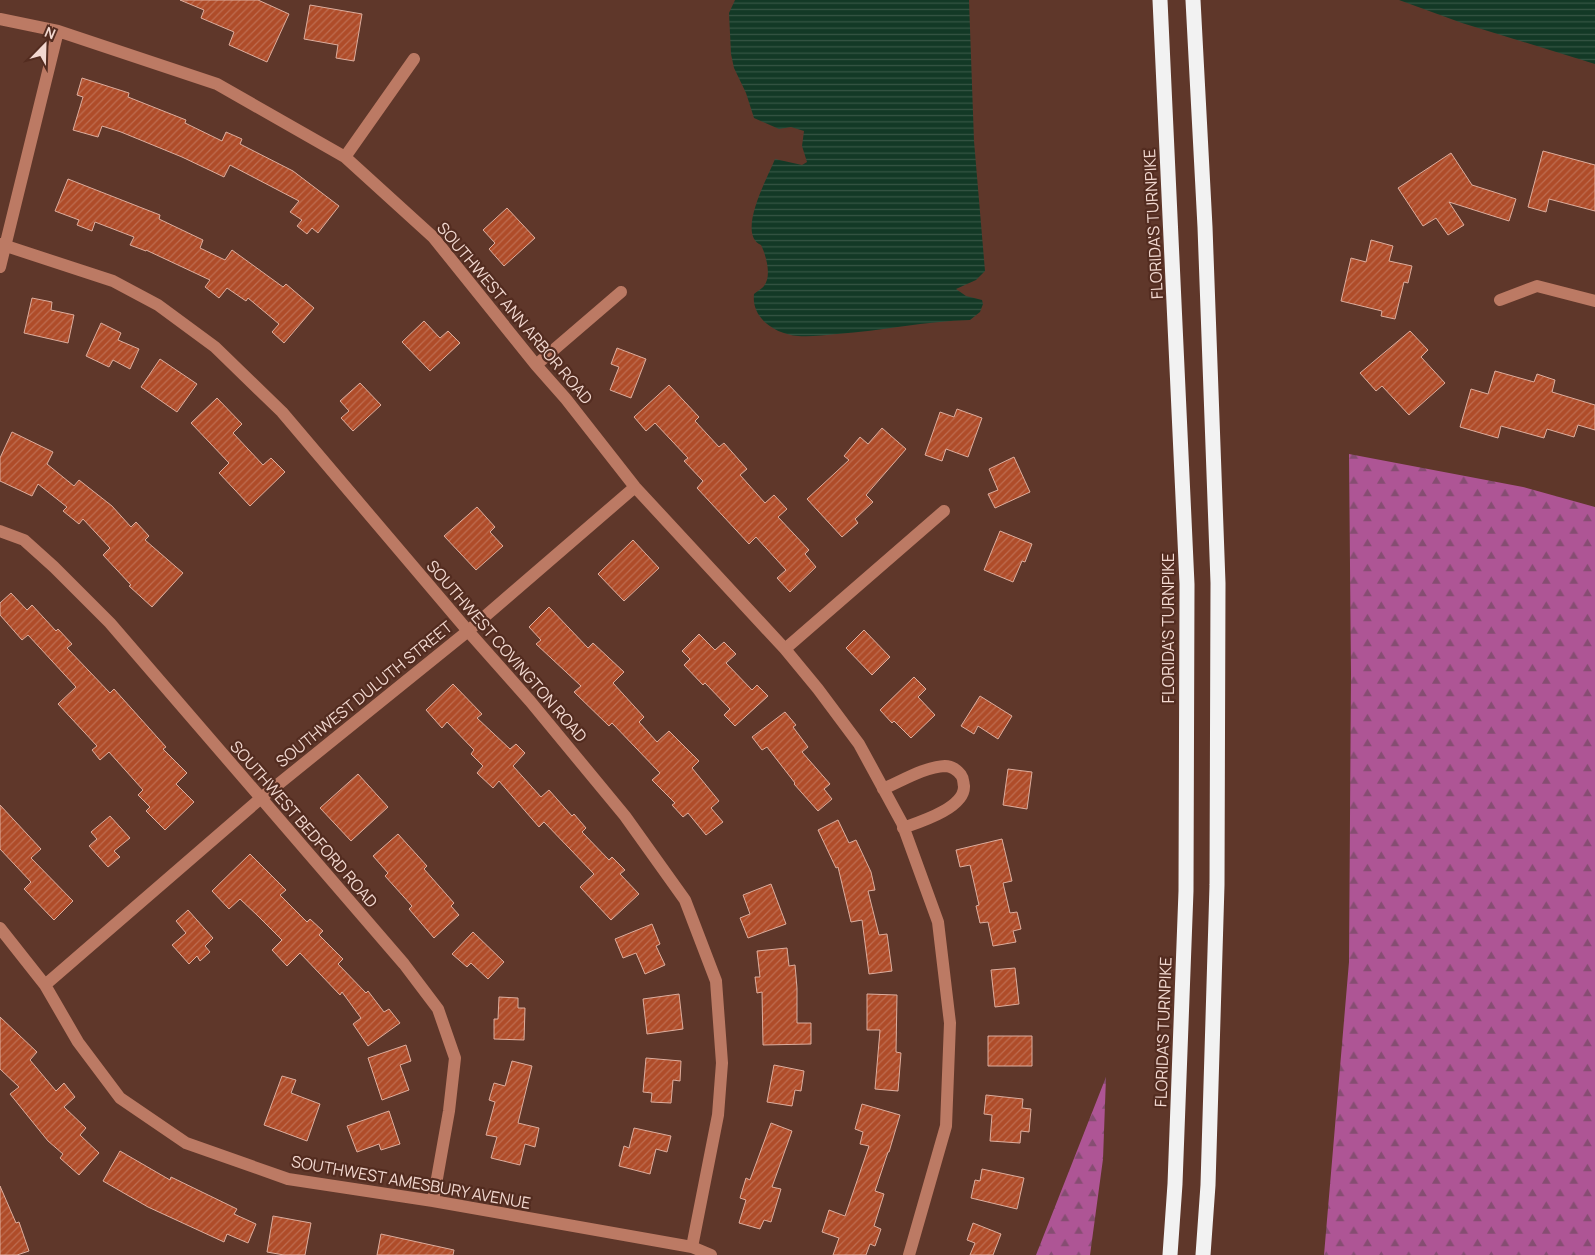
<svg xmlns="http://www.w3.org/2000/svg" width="1595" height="1255" viewBox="0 0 1595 1255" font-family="Manrope,sans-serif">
  <defs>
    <pattern id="forest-firs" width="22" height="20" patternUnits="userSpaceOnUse" patternTransform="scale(1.25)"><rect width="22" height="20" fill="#ae5595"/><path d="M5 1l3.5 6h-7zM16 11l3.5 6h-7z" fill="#864d72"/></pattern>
    <pattern id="water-rules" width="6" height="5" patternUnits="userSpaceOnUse" patternTransform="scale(1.25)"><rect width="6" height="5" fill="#133926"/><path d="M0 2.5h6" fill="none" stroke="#365544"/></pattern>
    <pattern id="building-hatch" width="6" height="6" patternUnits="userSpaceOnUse" patternTransform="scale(1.25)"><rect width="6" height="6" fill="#af4c29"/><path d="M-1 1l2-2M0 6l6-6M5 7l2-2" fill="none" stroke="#be6d51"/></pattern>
  </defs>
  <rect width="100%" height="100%" fill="#5f372a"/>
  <!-- forest -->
  <path fill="url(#forest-firs)" d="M1349 454 1523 487 1595 507V1255H1324L1349 962 1351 674Z
    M1106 1077 1103 1159 1090 1255H1036Z"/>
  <!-- water -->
  <path fill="url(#water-rules)" d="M735 0H969L974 141 985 271 976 280 956 289 966 296 982 300 983 304 980 312 970 320C926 321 881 331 837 334 824 335 811 337 798 336 776 334 751 319 754 294 757 291 762 289 764 286 772 276 766 255 761 245 736 234 768 177 775 159L802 165 807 162 802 146 804 131 791 127 779 129 754 118 746 93 734 68 731 54 729 13Z
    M1399 0H1595V64L1462 23Z"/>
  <!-- building -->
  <path fill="url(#building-hatch)" stroke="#ddad9d" d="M180 0H258L289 14 267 62 229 45 234 32 201 18 204 10Z
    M310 5 362 14 354 61 336 58 338 45 304 39Z
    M82 78 129 93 128 97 186 120 185 123 222 141 226 132 242 139 240 144 293 171 339 206 318 233 312 228 307 234 297 226 302 220 290 212 299 201 230 165 224 177 182 157 121 132 102 126 98 137 73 130 83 97 77 95Z
    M1543 151 1595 165V211L1549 199 1546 212 1528 207Z
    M1451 153 1472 185 1516 199 1509 221 1449 202 1464 225 1448 235 1436 218 1423 226 1398 188Z
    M68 179 160 215 159 219 203 240 200 248 225 260 232 250 283 287 286 284 314 308 284 343 272 332 279 324 248 298 246 301 227 288 219 298 205 287 210 280 146 250V251L130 245 134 237 95 222 92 231 77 225 79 220 55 211Z
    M507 208 535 238 504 266 489 249 495 243 483 230Z
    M1371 240 1393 246 1389 261 1412 266 1408 283 1404 282 1395 319 1381 316 1382 311 1341 301 1351 258 1366 262Z
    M32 298 52 302 51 310 74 315 68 343 24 333Z
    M424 321 440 338 448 331 460 343 430 371 402 342Z
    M101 323 121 333 118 340 139 349 130 369 113 360 109 367 86 356Z
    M1410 331 1428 350 1421 357 1445 383 1409 415 1382 386 1376 391 1360 373Z
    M617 348 646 359 631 398 610 390 619 367 611 364Z
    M160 359 197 384 177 412 141 387Z
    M1495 371 1534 382 1537 374 1555 380 1552 392 1595 405V430L1578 425 1574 437 1547 429 1544 438 1501 426 1498 438 1460 427 1471 389 1488 394Z
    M360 383 381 405 353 431 341 418 349 411 340 401Z
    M669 385 699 417 695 421 719 447 724 443 747 469 740 475 765 503 774 495 787 509 778 517 809 550 805 554 816 567 790 592 777 578 786 570 756 537 749 544 697 488 703 481 684 461 688 458 655 423 646 431 634 417Z
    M217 398 242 424 233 433 263 465 271 458 285 472 250 506 219 473 229 463 191 423Z
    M957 409 982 418 968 457 946 449 942 461 925 455 940 412 954 417Z
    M882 428 906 449 866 495 873 502 855 519 858 523 842 537 807 499 849 460 844 456 860 437 868 444Z
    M12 432 53 452 47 464 74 486 79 480 112 506 131 527 136 522 149 536 145 540 183 573 152 607 129 586 131 585 103 555 110 548 83 519 79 524 63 511 67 507 38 484 32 496 0 481V458Z
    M1014 457 1030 492 995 508 988 494 998 490 989 469Z
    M477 507 495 527 490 532 503 546 476 570 444 536Z
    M1000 531 1032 544 1025 562 1022 561 1013 582 984 570Z
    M633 540 659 568 624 601 598 574Z
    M11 593 27 610 32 605 56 631 58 629 72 644 67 648 110 693 114 689 166 747 163 749 187 773 176 784 194 802 165 830 146 811 150 807 138 795 143 790 109 752 100 760 92 750 97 746 58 704 76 687 28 635 22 640 0 615V603Z
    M549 607 588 648 593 643 624 672 613 683 644 717 639 722 657 742 669 731 699 761 692 768 719 801 711 808 723 822 706 835 688 813 683 817 672 805 675 803 652 780 660 773 612 723 609 726 574 692 581 686 536 644 541 640 529 627Z
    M864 630 890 657 872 675 846 648Z
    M699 634 715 650 724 642 736 654 726 663 752 690 757 685 768 696 735 726 724 715 730 709 705 683 703 685 684 665 690 659 682 651Z
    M914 677 926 689 918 697 935 715 911 738 894 721 892 723 880 710Z
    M453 684 482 714 477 718 510 749 516 744 525 753 513 766 541 797 549 790 572 816 574 814 586 828 582 832 609 860 612 857 625 870 620 874 639 894 611 920 580 887 594 874 544 822 539 827 499 781 493 788 477 773 483 766 471 754 474 750 447 722 442 728 426 710Z
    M980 696 1012 716 998 739 978 726 974 734 961 726Z
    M785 712 796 725 793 727 808 747 802 752 830 784 824 789 832 799 818 811 794 784 795 783 767 747 762 750 752 737Z
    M1008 769 1032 772 1027 809 1003 805Z
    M358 774 388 807 351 841 320 808Z
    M0 805 41 849 31 858 73 901 54 920 24 889 31 882 0 849Z
    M110 816 130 838 114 851 120 857 108 867 89 846 97 839 91 832Z
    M838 820 849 843 856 840 871 872 875 890 868 891 879 935 887 934 892 971 869 974 862 920 851 922 838 867 836 868 818 830Z
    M398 834 427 866 424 869 454 903 451 906 459 915 434 938 409 909 412 906 385 876 388 873 373 856Z
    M1002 839 1012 881 1003 883 1010 913 1017 912 1021 929 1013 931 1016 942 993 946 988 922 980 923 976 906 979 905 970 865 960 867 956 850Z
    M250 854 286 890 280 895 307 922 310 919 323 931 319 935 343 959 338 964 366 993 368 991 384 1012 389 1009 400 1023 368 1046 353 1024 361 1018 342 992 340 995 300 953 287 966 272 950 282 940 258 916 240 899 229 909 212 891Z
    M771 884 786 924 748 938 740 918 750 914 743 895Z
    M188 910 213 938 205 946 210 952 200 961 197 956 189 964 172 945 186 933 176 921Z
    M652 924 660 944 656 946 665 965 645 974 636 953 623 958 615 939Z
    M473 932 504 962 488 979 471 963 467 967 452 954Z
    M787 948 789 966 795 965 797 988V1023H811V1044L763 1045 762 992 757 993 755 977H760L757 951Z
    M1015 968 1019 1004 995 1007 991 970Z
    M679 994 683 1029 647 1034 643 999Z
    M867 994 897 995 896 1052 901 1053 898 1091 875 1089 880 1030H867Z
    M499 997 518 998V1008H525L524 1040 494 1039V1019H498Z
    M0 1017 37 1052 30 1060 56 1091 64 1083 75 1097 64 1107 86 1128 80 1135 99 1153 79 1175 60 1158 63 1154 48 1141 10 1094 19 1087 0 1069Z
    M988 1036H1032V1066H988Z
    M406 1045 411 1061 400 1065 409 1090 382 1100 368 1058Z
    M646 1058 681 1061 680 1081 673 1080 671 1103 651 1102 652 1093 643 1092Z
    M512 1061 532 1066 518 1123 539 1128 535 1147 525 1144 520 1165 491 1158 497 1137 486 1135 495 1102 489 1100 494 1083 505 1086Z
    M774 1065 804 1071 801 1091 795 1090 792 1106 767 1102Z
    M282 1076 296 1080 291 1093 320 1104 307 1141 264 1125Z
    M986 1095 1023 1099 1022 1108 1031 1109 1029 1132 1021 1131 1020 1143 990 1141 992 1115 984 1114Z
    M862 1104 900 1115 889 1152H888L875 1191 884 1194 874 1226 881 1229 875 1246 870 1244 866 1255H833L839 1238 822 1232 829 1210 845 1216 869 1146 860 1144 863 1132 855 1129Z
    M389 1111 400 1144 381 1150 379 1144 357 1152 347 1126Z
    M771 1123 792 1131 772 1187 781 1189 771 1222 764 1220 760 1229 739 1223 746 1200 740 1198 746 1178 750 1180Z
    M634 1128 671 1136 667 1152 656 1149 650 1174 619 1166 624 1146 629 1148Z
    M120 1151 170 1180 171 1177 237 1209 234 1214 256 1224 248 1243 227 1234 224 1242 148 1207 103 1181Z
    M982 1169 1024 1178 1017 1209 971 1198 975 1180 980 1181Z
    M0 1186 16 1223 19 1222 29 1251 17 1255H0Z
    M273 1216 311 1223 305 1255H284L267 1252Z
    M973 1223 1001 1234 993 1255H970L975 1243 967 1240Z
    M381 1234 454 1250 453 1255H377Z"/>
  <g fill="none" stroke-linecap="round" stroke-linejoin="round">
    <!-- minor -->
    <path stroke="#bc7a64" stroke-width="12" d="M0 19 58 31 217 84 345 157 433 237 536 365 566 399 635 487 785 649 818 689 859 744 902 823 938 922 950 1023 946 1126 909 1255
      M345 157 414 59
      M0 244 113 281 158 305 215 347 282 412 468 631 530 701 625 816 685 900 716 981 722 1063 718 1115 692 1247
      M0 267 58 31
      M1500 300 1537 286 1595 301
      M536 365 621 292
      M0 531 24 540 54 567 110 623 404 964 438 1009 455 1058 449 1111 433 1201
      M785 649 944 511
      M883 789C902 781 924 767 945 766 952 766 957 770 961 775 964 779 963 782 964 786 965 808 920 822 903 828
      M0 928 45 985 78 1042 120 1098 186 1143 288 1179 433 1201 692 1247 711 1255
      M45 985 260 799 468 631 635 487"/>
    <!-- highway -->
    <path stroke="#f2f2f2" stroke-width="15" d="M1160 0 1187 584 1186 891 1175 1184 1170 1255
      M1193 0 1205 227 1218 583 1217 885 1208 1185 1203 1255"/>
  </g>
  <g text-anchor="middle" stroke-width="4.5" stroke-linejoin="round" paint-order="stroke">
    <!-- street labels -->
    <g font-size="16" fill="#f2d8d0" stroke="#532c20">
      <text transform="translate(1153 224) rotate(-93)" y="6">FLORIDA'S TURNPIKE</text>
      <text transform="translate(515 313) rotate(50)" y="6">SOUTHWEST ANN ARBOR ROAD</text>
      <text transform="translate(1168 628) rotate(-90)" y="6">FLORIDA'S TURNPIKE</text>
      <text transform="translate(507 651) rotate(49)" y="6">SOUTHWEST COVINGTON ROAD</text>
      <text transform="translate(364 694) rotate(-39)" y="6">SOUTHWEST DULUTH STREET</text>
      <text transform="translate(304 824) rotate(49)" y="6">SOUTHWEST BEDFORD ROAD</text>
      <text transform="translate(1163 1032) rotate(-88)" y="6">FLORIDA'S TURNPIKE</text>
      <text transform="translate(411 1182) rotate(10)" y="6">SOUTHWEST AMESBURY AVENUE</text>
    </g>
  </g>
  <!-- north arrow -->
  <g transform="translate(45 45) rotate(23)" stroke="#532c20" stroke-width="4" paint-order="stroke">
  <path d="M0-4L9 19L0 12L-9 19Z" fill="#f2d8d0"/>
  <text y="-8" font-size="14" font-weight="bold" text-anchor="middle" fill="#f2d8d0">N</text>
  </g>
</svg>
